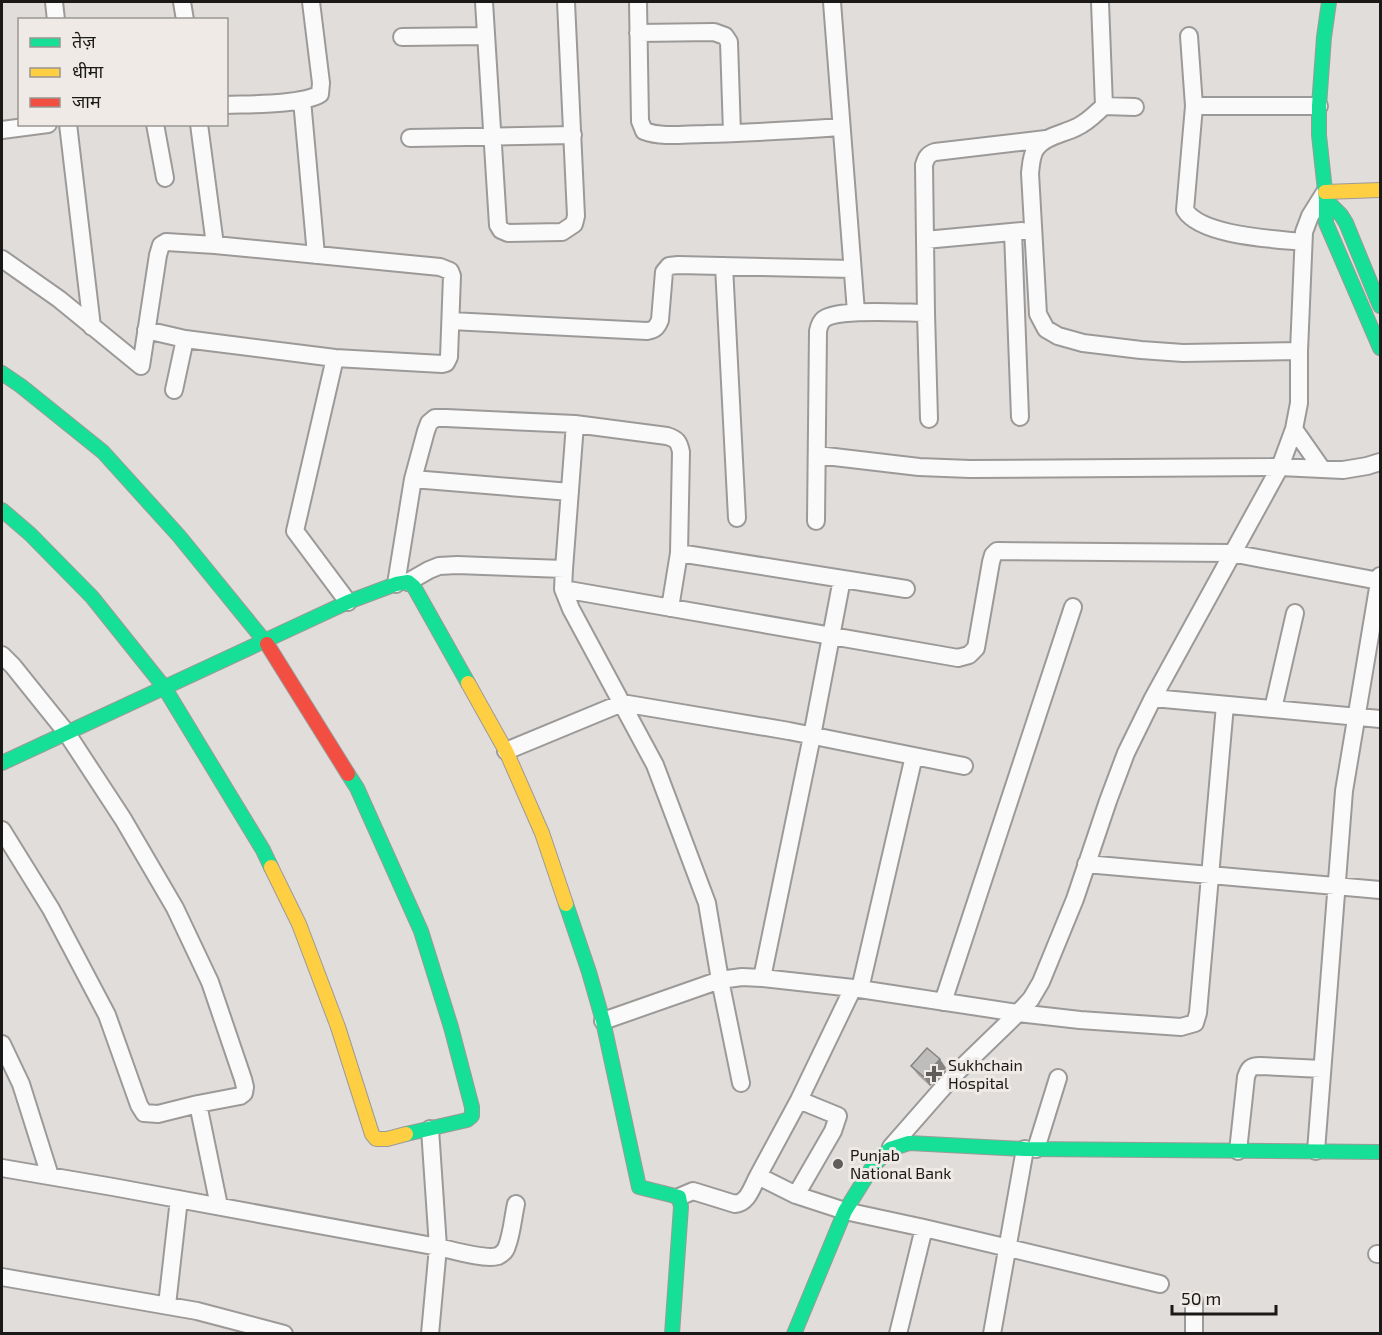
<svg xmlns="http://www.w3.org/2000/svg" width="1382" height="1335" viewBox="0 0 1382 1335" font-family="'Exo 2','Noto Sans Devanagari',sans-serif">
  <rect width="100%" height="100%" fill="#e0dddb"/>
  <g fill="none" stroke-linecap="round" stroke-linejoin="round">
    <!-- street casing -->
    <g stroke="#9c9a99" stroke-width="20">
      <path id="street" d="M54 2 56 20
        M182 2 185 20
        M484 2 498 225 501 230 508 233 562 232 574 224 576 216 566 2
        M638 2 640 121 644 131C663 138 685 134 705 134 750 133 796 130 841 127
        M832 2 856 312
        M1100 2 1104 106 1135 107
        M638 33 714 32 725 36 729 42 732 133
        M1189 36 1194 106 1185 210C1201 236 1274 239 1303 242
        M402 37 486 36
        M302 100 316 255
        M226 105C250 104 301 105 320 94L321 83 311 2
        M1104 106C1095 114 1088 122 1077 127 1063 134 1044 136 1035 150 1031 157 1031 166 1030 173L1038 314 1046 329 1058 336 1083 343 1141 350 1183 353 1299 351
        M1194 106H1319
        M68 124 92 327
        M155 124 165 178
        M199 124 215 245
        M2 130 48 124
        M410 138 573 135
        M1013 232 1020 417
        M925 240 1022 231
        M2 259 59 299 141 366
        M724 266 737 518
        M451 321 647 331C655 330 657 327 660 320L664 272 669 266 678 265 852 269
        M335 358 295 531 348 602
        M141 366 158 255 161 245 166 242 215 245 440 267 450 271 452 276 449 357 446 363 442 364 335 358 185 339 146 330
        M174 390 185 339
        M929 419 926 313 924 165C926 158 928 154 935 152L1046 139
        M575 424 564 569 563 589 571 609 655 765 707 903 720 980 741 1083
        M1294 429 1322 469
        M817 455 919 467 970 469 1280 467 1343 470 1367 466 1380 462
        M413 479 570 492
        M816 521 818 331C819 326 820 322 824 319 838 308 906 313 926 313
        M679 553 906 589
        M408 582 429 570 439 566 457 565 564 569
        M396 584 413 479 426 431 429 423 435 418H446L575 424 667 436C677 439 679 442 681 452L679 553 670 608
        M563 589 958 658 969 655 976 648 991 562 993 555 997 551 1231 553 1379 581
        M2 655 13 666 66 732 123 819 175 908 210 982 243 1079 245 1087 244 1093 240 1096 198 1104 158 1114 144 1113 139 1105 107 1015 51 909 2 830
        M1153 698 1380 719
        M1273 709 1295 613
        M506 751 622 703 789 731 964 766
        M1086 864 1380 890
        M762 978 812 736 842 579
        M853 988 799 1100 758 1176 796 1195 845 1211 924 1228 1160 1284
        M860 989 914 756
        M943 1002 1073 607
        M603 1021 720 980 742 977 762 978 853 988 1018 1013 1080 1020 1181 1027 1195 1023 1198 1013 1225 705
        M2 1044 21 1084 50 1176
        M198 1104 219 1206
        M891 1147 955 1074 1018 1013 1031 999 1041 982 1075 899 1108 801 1126 753 1153 698 1280 467 1294 429 1299 403V351L1304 232 1310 216 1325 192
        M1036 1149 1058 1078
        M1238 1151 1246 1077C1249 1068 1251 1066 1260 1066L1322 1069
        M1316 1151 1344 791 1380 576
        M2 1168 113 1187 438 1247C452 1250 484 1260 498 1256 502 1254 506 1250 507 1246 512 1233 513 1217 516 1204
        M796 1195 833 1131 838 1116 799 1100
        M679 1197 693 1191 735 1204C748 1203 752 1187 758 1176
        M1377 1254H1380
        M2 1277 197 1311 284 1334
        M167 1305 179 1199
        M430 1334 438 1247 430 1129
        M898 1334 924 1228
        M992 1334 1025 1149
        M1194 1334V1301"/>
    </g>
    <!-- fast casing -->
    <g stroke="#9c9a99" stroke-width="16">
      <path id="fast" d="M1329 2 1324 37 1319 106V135L1326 200V223L1380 348
        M1326 200 1341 215 1346 223 1380 306
        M2 373 21 386 103 452 179 536 267 644
        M2 510 30 534 92 597 164 687 263 850 271 867
        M2 763 348 602 396 584 408 582 414 587 468 683
        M348 774 357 788 421 931 451 1027 472 1107V1116L467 1120 406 1134
        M566 904 589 972 603 1021 639 1187 679 1197 681 1207 672 1334
        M794 1334 845 1211 873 1166 890 1149 909 1143 1025 1149 1380 1152"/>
    </g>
    <!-- slow casing -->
    <g stroke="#9c9a99" stroke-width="16">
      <path id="slow" d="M1325 192 1380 190
        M468 683 506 751 542 833 566 904
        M271 867 299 924 338 1027 372 1134 376 1139H387L406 1134"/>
    </g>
    <!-- jam casing -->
    <g stroke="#9c9a99" stroke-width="16">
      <path id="jam" d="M267 644 348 774"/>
    </g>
    <!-- street -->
    <use href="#street" stroke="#fafafa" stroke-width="16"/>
    <!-- fast -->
    <use href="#fast" stroke="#16e098" stroke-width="14"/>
    <!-- slow -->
    <use href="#slow" stroke="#ffcf43" stroke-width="14"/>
    <!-- jam -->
    <use href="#jam" stroke="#f24e42" stroke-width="14"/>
  </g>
  <!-- wall -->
  <path fill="#a3a3a1" d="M911 1066 946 1068 930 1086 918 1075Z"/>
  <!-- shaded-wall -->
  <path fill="#858483" d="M940 1059 946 1068 930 1086 924 1077Z"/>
  <!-- building -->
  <path fill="#bebdbb" stroke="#858483" stroke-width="1.5" d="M927 1048 940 1059 924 1077 911 1066Z"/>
  <!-- markers -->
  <g fill="#5f5e5c" stroke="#efeae6" stroke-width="2">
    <path d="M931 1065h6v6h6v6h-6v6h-6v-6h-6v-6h6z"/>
    <circle cx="838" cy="1164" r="6"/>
  </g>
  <g text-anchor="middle" stroke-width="6" stroke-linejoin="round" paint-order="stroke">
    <!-- poi labels -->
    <g font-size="16" fill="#1a1917" stroke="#efeae6" text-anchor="start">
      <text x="948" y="1071">Sukhchain<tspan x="948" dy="18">Hospital</tspan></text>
      <text x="850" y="1161">Punjab<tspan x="850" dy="18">National Bank</tspan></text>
    </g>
  </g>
  <!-- border -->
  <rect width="1382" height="1335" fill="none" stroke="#1a1917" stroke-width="6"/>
  <!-- legend -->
  <rect x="18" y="18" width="210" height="108" fill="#efeae6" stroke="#9a9693" stroke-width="1.5"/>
  <rect x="30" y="38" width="30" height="9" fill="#16e098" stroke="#9a9693" stroke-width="1.5"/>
  <text x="72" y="48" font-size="18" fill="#1a1917">तेज़</text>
  <rect x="30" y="68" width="30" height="9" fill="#ffcf43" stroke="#9a9693" stroke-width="1.5"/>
  <text x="72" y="78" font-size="18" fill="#1a1917">धीमा</text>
  <rect x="30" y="98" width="30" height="9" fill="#f24e42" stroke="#9a9693" stroke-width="1.5"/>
  <text x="72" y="108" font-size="18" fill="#1a1917">जाम</text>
  <!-- scale -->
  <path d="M1172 1305v9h104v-9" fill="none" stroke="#1a1917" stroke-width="3"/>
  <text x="1181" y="1305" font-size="18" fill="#1a1917" stroke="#efeae6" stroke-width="4.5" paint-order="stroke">50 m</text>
</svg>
